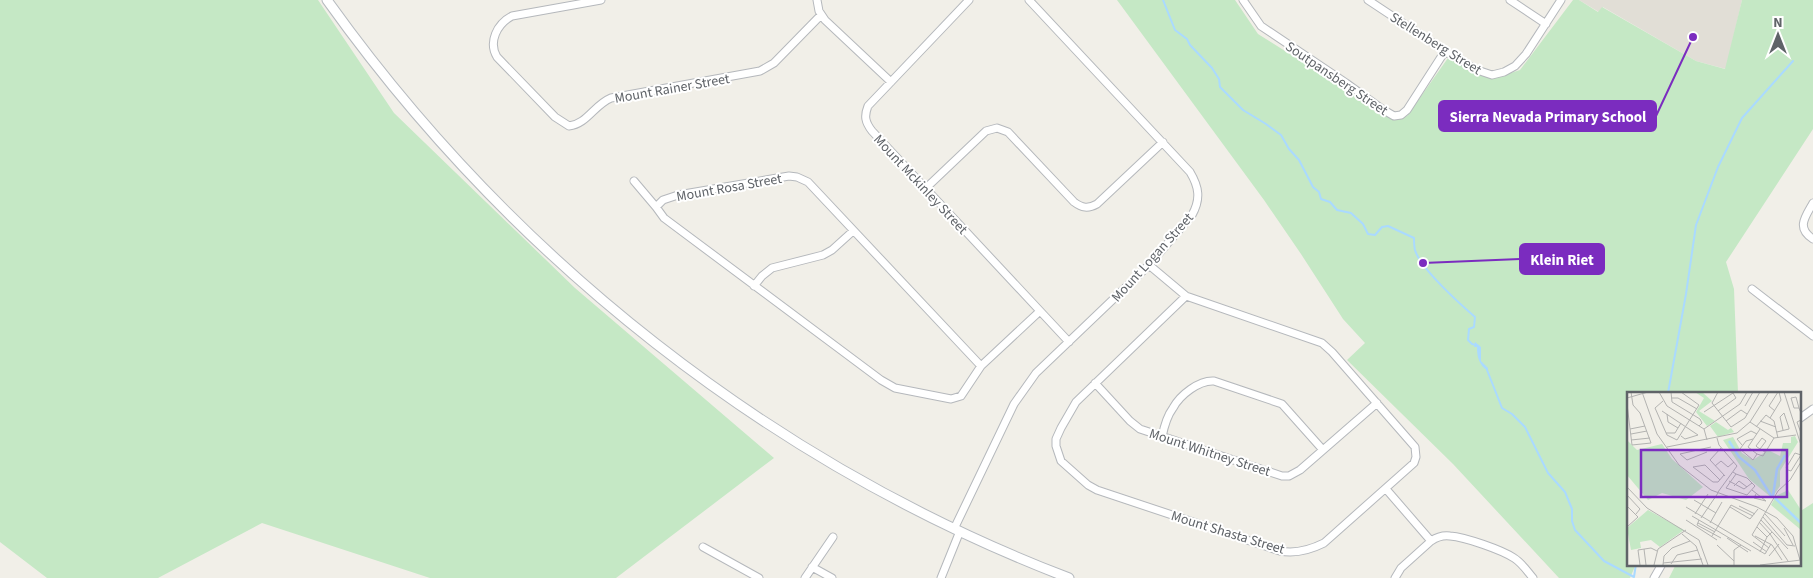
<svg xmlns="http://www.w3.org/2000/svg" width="1813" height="578" viewBox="0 0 1813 578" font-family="'Source Sans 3',sans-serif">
  <rect width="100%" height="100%" fill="#f1efe8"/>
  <!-- education -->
  <path fill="#e1ded6" d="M1579 0H1742L1726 69 1696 61 1603 7 1599 12Z"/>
  <!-- green -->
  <path fill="#c5e8c5" d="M0 0H318L394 113 575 288 774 458 616 578H430L262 523 158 578H47L0 542Z
    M1117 0H1235L1258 34 1393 119 1407 116 1448 58 1492 79 1520 70 1573 0H1579L1598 12 1602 7 1696 61 1725 69 1742 0H1813V129L1726 262 1734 289 1738 393H1628V564H1636L1630 578H1559L1453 464 1347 360 1365 343 1343 319 1301 254 1264 200Z
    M1813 503V578H1669L1676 564H1799V512Z"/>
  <!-- water -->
  <path fill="#aadaff" d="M1475 342 1481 347V361L1488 368V371C1479 365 1477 357 1477 347H1474Z"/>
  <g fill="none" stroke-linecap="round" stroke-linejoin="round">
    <!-- stream -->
    <path stroke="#aadaff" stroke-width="2" d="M1163 0 1175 30 1187 39 1190 45 1212 68 1219 79 1220 87 1243 110 1266 124 1281 135 1289 149 1299 160 1313 187 1319 192 1321 199 1330 202 1337 210 1351 213 1363 224 1368 234 1375 235 1382 227 1388 226 1414 238C1414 242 1414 246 1415 250 1420 268 1460 304 1475 317L1474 327 1469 329 1468 340 1472 344 1476 345
      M1487 370 1502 408 1512 414 1525 427 1548 473 1565 492 1572 509V521L1575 530 1604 561 1634 577 1636 564
      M1668 393 1686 294 1696 225 1718 167 1742 118 1793 61"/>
    <!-- street casing -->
    <g stroke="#b5b8bc" stroke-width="9">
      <path id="street" d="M601 0 512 16C497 24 488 42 497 57L555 117 569 126C587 124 594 105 611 98L760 71 774 63 821 15
        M817 0 819 11 825 20 891 82
        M969 0 868 106C864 116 865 122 872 131L1069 342
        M1243 0 1261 26 1346 83 1382 109 1394 116 1401 115 1407 110 1445 51
        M1368 0 1445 51 1477 70 1492 75 1504 72 1515 66 1526 54 1561 0
        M1510 0 1546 24
        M634 181 656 207
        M926 188 986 131 997 128 1008 132 1074 202C1082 208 1088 209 1097 204L1163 142
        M1813 203C1805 217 1796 228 1813 239
        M1149 265 1186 296 1076 402 1061 428 1056 439V446L1061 461 1088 485 1097 490 1280 551C1296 554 1310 550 1324 543L1414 463 1416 457 1415 447 1332 352 1322 343 1186 296
        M754 286 762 276 772 268 823 255 832 250 853 231
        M1752 289 1813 336
        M981 366 808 182 797 177 789 176 678 195 663 200 656 207 664 218 881 380 895 388 951 399 961 396 981 366 1040 311
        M1095 383 1130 421 1140 429 1282 476H1289L1300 470 1377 403
        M1799 419 1813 409
        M1162 437C1164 427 1167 416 1173 408 1180 395 1199 380 1214 381L1282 404 1323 450
        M1386 489 1431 541
        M954 529 1014 404 1036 373 1149 265 1192 215C1201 199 1199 187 1190 172L1029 0
        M703 547 759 578
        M812 567 832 578
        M805 578 833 537
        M941 578 960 531
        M1395 578 1401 568 1431 541C1437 537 1443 535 1450 536 1465 537 1502 550 1514 558 1522 563 1527 571 1533 578
        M1654 578 1662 564"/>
    </g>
    <!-- secondary casing -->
    <g stroke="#b6babf" stroke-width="11">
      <path id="secondary" d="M327 0C512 259 771 464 1069 578"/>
    </g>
    <!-- street -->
    <use href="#street" stroke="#fff" stroke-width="7"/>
    <!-- secondary -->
    <use href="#secondary" stroke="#fff" stroke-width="9"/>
  </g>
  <g text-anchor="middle" stroke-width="4" stroke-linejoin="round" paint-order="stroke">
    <!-- street labels -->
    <g font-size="14" fill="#5f6368" stroke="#fff">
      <text transform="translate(1436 43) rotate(32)" y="5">Stellenberg Street</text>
      <text transform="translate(1337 78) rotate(34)" y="5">Soutpansberg Street</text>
      <text transform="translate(672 88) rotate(-10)" y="5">Mount Rainer Street</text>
      <text transform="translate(921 184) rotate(47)" y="5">Mount Mckinley Street</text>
      <text transform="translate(729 187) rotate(-10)" y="5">Mount Rosa Street</text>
      <text transform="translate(1152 257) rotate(-48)" y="5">Mount Logan Street</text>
      <text transform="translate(1210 452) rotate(18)" y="5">Mount Whitney Street</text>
      <text transform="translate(1228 532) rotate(17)" y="5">Mount Shasta Street</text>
    </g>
  </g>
  <!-- overview -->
  <g transform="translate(1627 392)">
    <rect width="174" height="174" fill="#f1efe8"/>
    <path d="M68 0H75L85 9 72 19 88 29 80 34 69 20 77 6ZM89 30 101 38 104 36 107 40 91 45 83 34ZM168 44 171 50 153 79V94L145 106 122 87 96 48 106 45 115 61 126 68 141 58 153 64 156 51H164V45ZM0 48 10 58 35 52 45 67 76 95 59 108 35 101 21 108 0 83ZM161 98 174 118V138L144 113 149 104ZM21 118 57 138 33 155 24 148 13 150 14 156 4 158 0 136Z" fill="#c5e8c5"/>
    <path fill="none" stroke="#aadaff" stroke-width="2.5" d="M102 49 112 65 128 78 145 105M146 104 150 77 158 63M148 106 174 131"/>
    <path fill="none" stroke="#b3b3b1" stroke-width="1" d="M15 0 30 42 52 73 84 98 130 115 150 126 166 144 173 168M26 0H48M32 0 40 14 77 37 80 48M44 0 45 10 73 27 75 31 72 34M91 0 85 11 104 35 118 26 133 0M157 0 174 53M0 6 21 0M44 6H51L70 17M36 9 28 16 40 43 50 48 72 13 54 0M0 12 5 53 24 51 13 21 6 13 4 0M118 14 126 0M172 16H167L164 6 169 5 172 16 174 21M35 19 71 43 58 47 54 44M148 19 142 14 151 0M77 20 106 1 109 6 91 19M40 22 41 30 51 36M143 26 154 8 152 0M174 28 170 30 174 41M99 29 114 18 120 22M133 29 149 35M123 30 147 46 169 43M129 35 139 23 147 29 151 46M3 37 18 34M77 37 113 12 120 0M133 37 121 55 130 62 136 64 147 46M150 40 162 37V36L157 21 153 25 156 38M39 41H48L54 31M4 42 20 39M90 46 92 53 110 74 91 100M126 47 119 49 113 57 126 68 130 62M4 48 23 46M115 53 110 47 124 39 130 42M40 55 110 41 123 30 142 0M94 56 83 68 98 84M133 57 139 49 135 46 129 54 130 55 138 60M80 60 60 68 53 62 84 55M88 74 94 69 101 75 107 70M161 78 159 76 168 61 174 63M161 78 164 79 174 63M106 80 109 82 99 96 120 103 128 94 120 86 109 82M93 88 78 73 66 75 86 90H91L97 83M102 89 117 97 125 91M107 94 112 89 120 95M0 95 20 116 72 148 81 173M125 98 139 109 127 106 129 102M0 103 13 117 9 122M67 108 89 121M0 114 11 125 0 135M112 114 128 122M59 115 138 162 144 152M103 115 123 127 131 117M68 122 81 102M138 122 158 144M65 124 89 138M136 125 160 153 168 154M74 126 91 101M59 128 90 148M72 128 70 133 94 146M134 128 161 157M132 130 143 142 140 145M71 131 88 140M83 131 95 110M130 135 140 145 133 160M157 136 166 153M89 138 124 159M145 140 143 142 161 169M55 142 69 154 76 173M85 144 104 113 126 124M128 144 145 153 155 168M100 146 121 160M126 150 140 160M90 153 107 169M142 156 125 143 151 99 163 88 174 70M17 157 19 173M142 164 152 152M36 171 75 167M44 172 50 163 71 158M13 173 11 158 24 156 30 159M27 173 31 157 59 138M36 173 37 164 45 156 63 149M107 173V158L114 153M133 173 174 168"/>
    <path fill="#7b2cbf" fill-opacity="0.15" stroke="#7b2cbf" stroke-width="2.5" d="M14 58H160V105H14Z"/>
    <rect width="174" height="174" fill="none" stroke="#5f6368" stroke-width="2.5"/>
  </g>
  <!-- callouts -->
  <path fill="none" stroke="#7b2cbf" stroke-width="2" d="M1693 37L1656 116M1423 263L1520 259"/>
  <g fill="#7b2cbf" stroke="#fff" stroke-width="2">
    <circle cx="1693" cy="37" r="5"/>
    <circle cx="1423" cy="263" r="5"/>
  </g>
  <g fill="#7b2cbf" stroke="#7b2cbf" stroke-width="2">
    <rect x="1439" y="101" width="217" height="30" rx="5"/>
    <rect x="1520" y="244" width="84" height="30" rx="5"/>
  </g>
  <g font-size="15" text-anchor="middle" font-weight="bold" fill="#fff">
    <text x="1548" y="122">Sierra Nevada Primary School</text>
    <text x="1562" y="265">Klein Riet</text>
  </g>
  <!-- north arrow -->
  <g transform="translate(1778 35)" stroke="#ffffff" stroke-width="4" paint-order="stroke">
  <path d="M0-4L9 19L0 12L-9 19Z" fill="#5f6368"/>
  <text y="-8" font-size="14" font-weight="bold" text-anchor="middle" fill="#5f6368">N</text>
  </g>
</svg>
